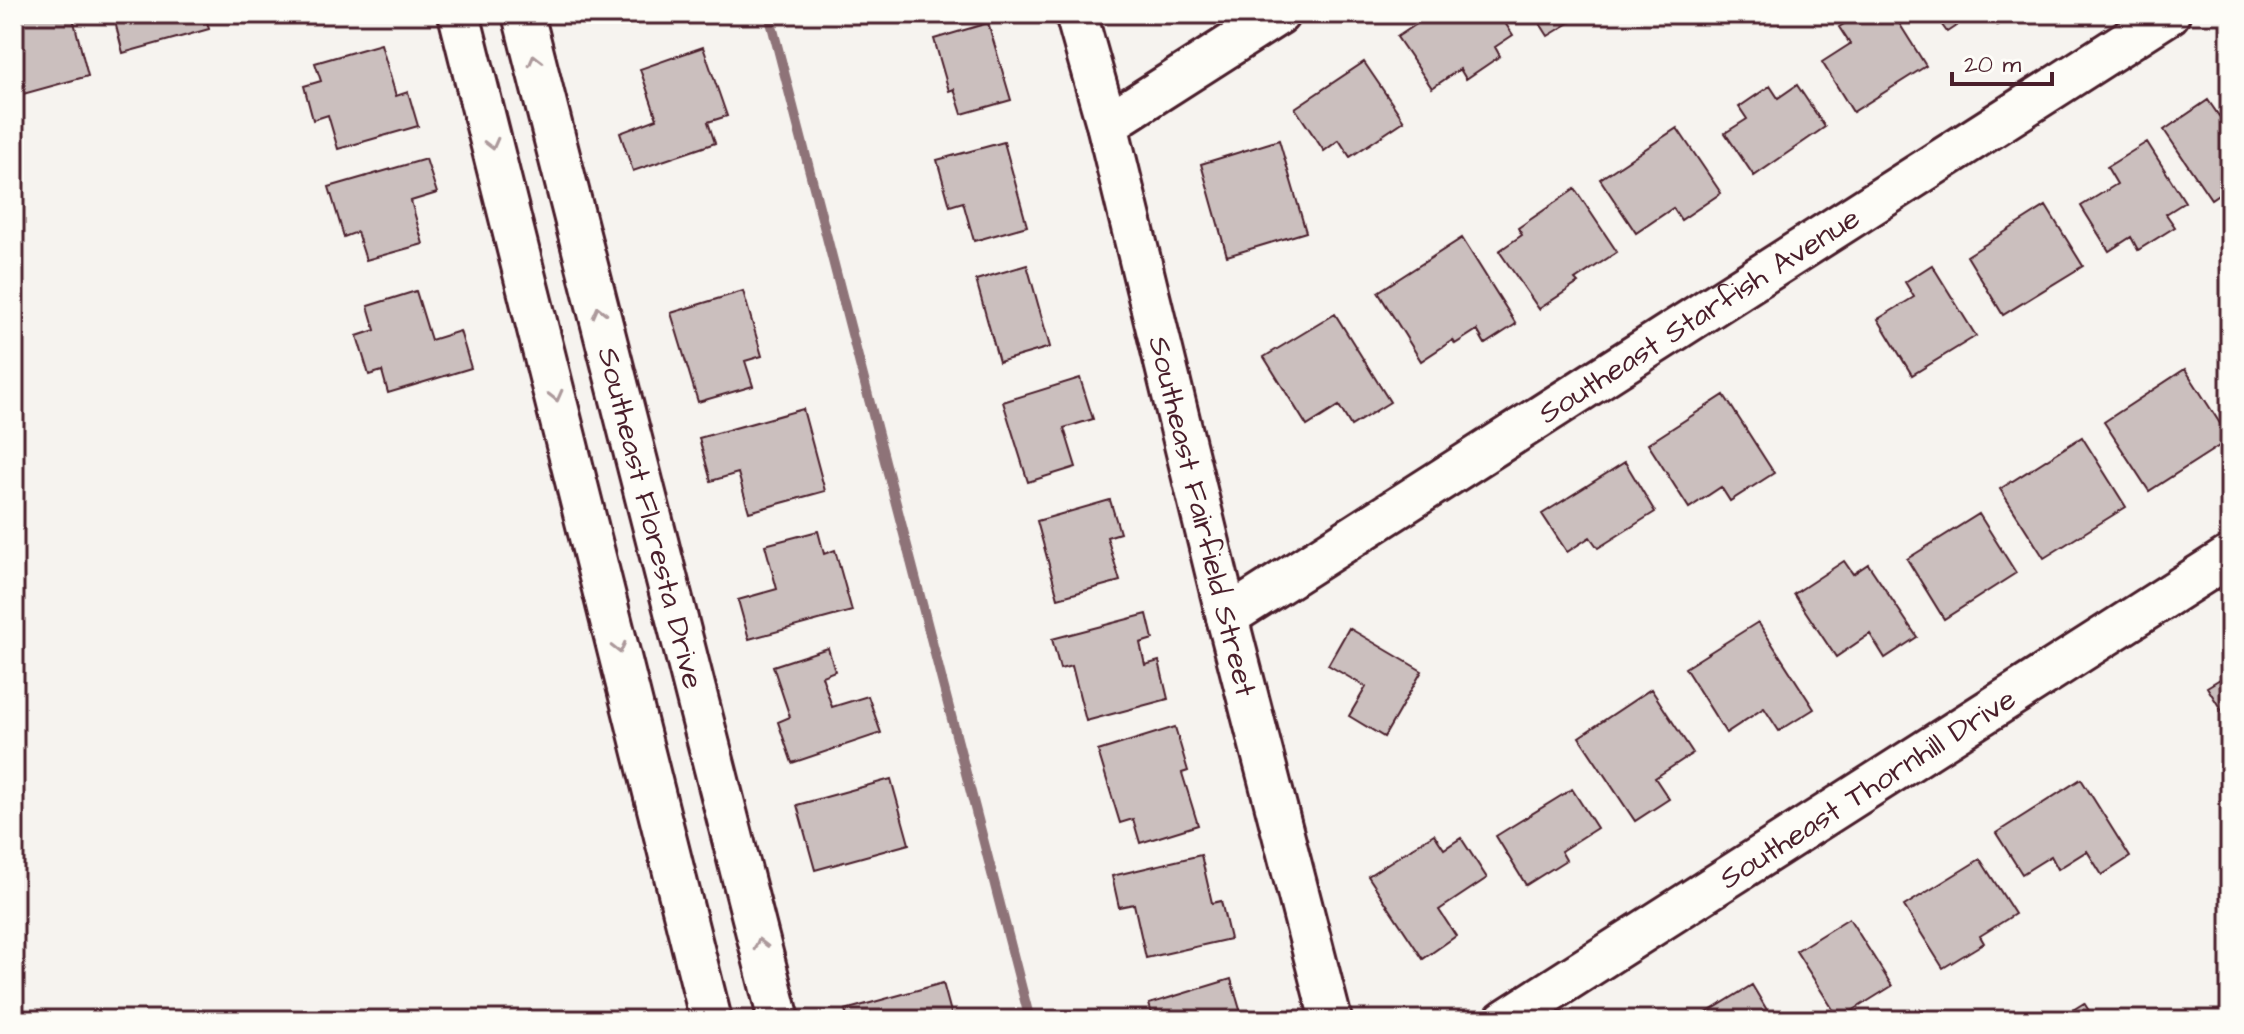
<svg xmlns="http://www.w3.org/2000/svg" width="2244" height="1034" viewBox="0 0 2244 1034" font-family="'Architects Daughter',sans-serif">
  <rect width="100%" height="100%" fill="#f6f3ef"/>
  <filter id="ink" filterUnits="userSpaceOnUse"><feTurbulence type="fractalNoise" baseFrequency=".0125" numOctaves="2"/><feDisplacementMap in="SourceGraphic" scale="16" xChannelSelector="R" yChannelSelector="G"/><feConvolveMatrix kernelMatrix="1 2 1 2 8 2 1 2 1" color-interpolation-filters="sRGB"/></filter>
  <g filter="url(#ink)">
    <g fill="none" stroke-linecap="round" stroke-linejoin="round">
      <!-- stream -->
      <path stroke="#8e7378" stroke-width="10" d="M769 14 1030 1020"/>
    </g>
    <!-- building -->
    <path fill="#cbbfbe" stroke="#4a1f2b" stroke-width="2" d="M14 14H72L88 76 16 96Z
      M113 14H205L209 29 123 53Z
      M1432 14H1499L1513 35 1495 47 1500 56 1466 79 1460 69 1432 88 1397 37Z
      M1534 14H1584L1548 36Z
      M1861 14H1875L1881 23 1894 15 1926 66 1853 112 1822 62 1850 44 1839 27Z
      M1934 14H1974L1947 32Z
      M1990 14H2014L1997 25Z
      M988 23 1011 100 962 114 954 89 949 91 934 39Z
      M381 44 396 96 408 92 418 126 338 149 328 115 313 120 304 86 321 81 315 63Z
      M703 47 727 116 708 122 715 143 633 171 620 133 657 119 640 69Z
      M1364 62 1404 121 1350 157 1339 140 1324 151 1295 108Z
      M1797 85 1825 127 1754 176 1725 133 1747 119 1739 107 1770 86 1778 98Z
      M2208 100 2219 116 2230 108V186L2211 199 2164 130Z
      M1677 128 1721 193 1681 220 1673 208 1636 233 1600 179Z
      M1279 140 1306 232 1227 256 1201 164Z
      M1004 142 1027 226 974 241 963 202 950 206 937 160Z
      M2147 142 2185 202 2166 214 2175 227 2138 250 2131 237 2109 251 2081 206 2117 184 2107 167Z
      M426 159 437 193 411 201 423 244 366 260 357 232 344 237 329 187Z
      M1575 189 1617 252 1575 280 1578 283 1539 309 1499 251 1522 235 1518 228Z
      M2046 206 2083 266 2003 315 1967 256Z
      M1462 238 1516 324 1485 344 1477 330 1455 344 1453 340 1421 361 1378 292Z
      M1027 265 1050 347 999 362 976 280Z
      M1932 265 1976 336 1912 375 1878 319 1914 297 1905 282Z
      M416 291 431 340 460 331 471 368 388 393 382 371 369 375 357 336 375 330 368 306Z
      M743 291 762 356 745 361 753 386 698 402 671 313Z
      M1335 314 1390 402 1351 426 1339 406 1307 426 1264 357Z
      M2185 369 2230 439 2149 491 2104 422Z
      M1080 378 1093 419 1064 428 1076 467 1028 482 1003 402Z
      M1724 395 1774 473 1730 501 1721 487 1689 508 1648 444Z
      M803 409 825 491 749 512 738 473 711 481 699 438Z
      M2082 437 2126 507 2044 558 2000 489Z
      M1625 462 1655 512 1598 548 1590 537 1567 552 1542 514Z
      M1110 500 1120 533 1107 537 1120 581 1058 598 1037 521Z
      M1979 514 2016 573 1944 619 1907 559Z
      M818 531 824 554 835 550 852 611 749 639 738 600 777 589 765 545Z
      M1844 561 1853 574 1868 564 1917 637 1885 658 1870 634 1836 657 1794 594Z
      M1147 614 1153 639 1140 643 1145 665 1159 661 1168 699 1086 721 1072 666 1060 669 1052 639Z
      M1758 622 1814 709 1779 731 1764 708 1726 733 1685 668Z
      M1349 628 1422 671 1384 737 1349 716 1366 687 1328 665Z
      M828 648 835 671 822 676 832 707 868 696 881 733 792 763 778 722 790 717 773 666Z
      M2230 673V724L2207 687Z
      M1651 689 1693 753 1655 778 1669 799 1635 821 1579 737Z
      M1175 727 1188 771 1182 773 1198 825 1140 843 1133 819 1120 823 1098 751Z
      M891 779 909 844 815 870 797 805Z
      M2081 779 2130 857 2102 875 2087 851 2058 869 2051 856 2022 874 1996 833Z
      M1572 789 1597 828 1561 851 1566 860 1526 885 1496 836Z
      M1434 834 1444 849 1461 838 1487 878 1439 910 1456 936 1423 959 1368 876Z
      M1201 855 1212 903 1221 901 1230 939 1146 958 1134 904 1119 907 1112 876Z
      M1980 859 2015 914 1980 936 1984 943 1943 968 1904 906Z
      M1849 918 1892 986 1839 1019 1796 951Z
      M1231 979 1243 1020H1154L1149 1004Z
      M943 983 953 1020H848L845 1010Z
      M1752 985 1773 1020H1695Z
      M2084 1003 2095 1020H2057Z"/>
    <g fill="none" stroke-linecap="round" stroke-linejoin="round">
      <!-- minor casing -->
      <g stroke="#4a1f2b" stroke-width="46">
        <g id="minor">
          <path d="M459 14 711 1020"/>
          <path id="s1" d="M523 14 779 1020"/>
          <path id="s2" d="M1076 14 1107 124 1227 617 1331 1020"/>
          <path d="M1107 124 1279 14"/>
          <path id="s3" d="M1227 617 2169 14"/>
          <path id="s4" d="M1505 1020 2230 556"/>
        </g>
      </g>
      <!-- minor -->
      <use href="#minor" stroke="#fdfcf7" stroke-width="40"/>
    </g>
    <!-- one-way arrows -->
    <defs><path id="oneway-chevron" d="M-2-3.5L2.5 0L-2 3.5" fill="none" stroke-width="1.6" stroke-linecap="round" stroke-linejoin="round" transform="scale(2)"/></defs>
    <g stroke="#ac999b">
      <use href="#oneway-chevron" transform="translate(535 60) rotate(-104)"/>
      <use href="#oneway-chevron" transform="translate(492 144) rotate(76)"/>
      <use href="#oneway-chevron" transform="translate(599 312) rotate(-104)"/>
      <use href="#oneway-chevron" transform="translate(556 396) rotate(76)"/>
      <use href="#oneway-chevron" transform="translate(619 648) rotate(76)"/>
      <use href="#oneway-chevron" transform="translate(760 944) rotate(-104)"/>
    </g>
  </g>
  <g text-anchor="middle" stroke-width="8" stroke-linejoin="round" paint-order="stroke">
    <!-- street labels -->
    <g font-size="30" fill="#4a1f2b" stroke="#fdfcf7">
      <text dy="10" stroke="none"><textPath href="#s3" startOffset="560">Southeast Starfish Avenue</textPath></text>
      <text dy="10" stroke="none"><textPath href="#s1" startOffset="520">Southeast Floresta Drive</textPath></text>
      <text dy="10" stroke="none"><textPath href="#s2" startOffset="518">Southeast Fairfield Street</textPath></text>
      <text dy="10" stroke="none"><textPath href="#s4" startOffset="430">Southeast Thornhill Drive</textPath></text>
    </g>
  </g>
  <!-- margin -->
  <rect width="2244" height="1034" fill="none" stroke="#fdfcf7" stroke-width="48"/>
  <rect x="24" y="24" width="2196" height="986" fill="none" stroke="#4a1f2b" stroke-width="3" filter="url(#ink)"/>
  <!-- scale -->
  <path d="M1952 72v12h100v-12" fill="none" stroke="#4a1f2b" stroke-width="4"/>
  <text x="1964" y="72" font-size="24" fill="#4a1f2b" stroke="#fdfcf7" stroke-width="6" paint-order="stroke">20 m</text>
</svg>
